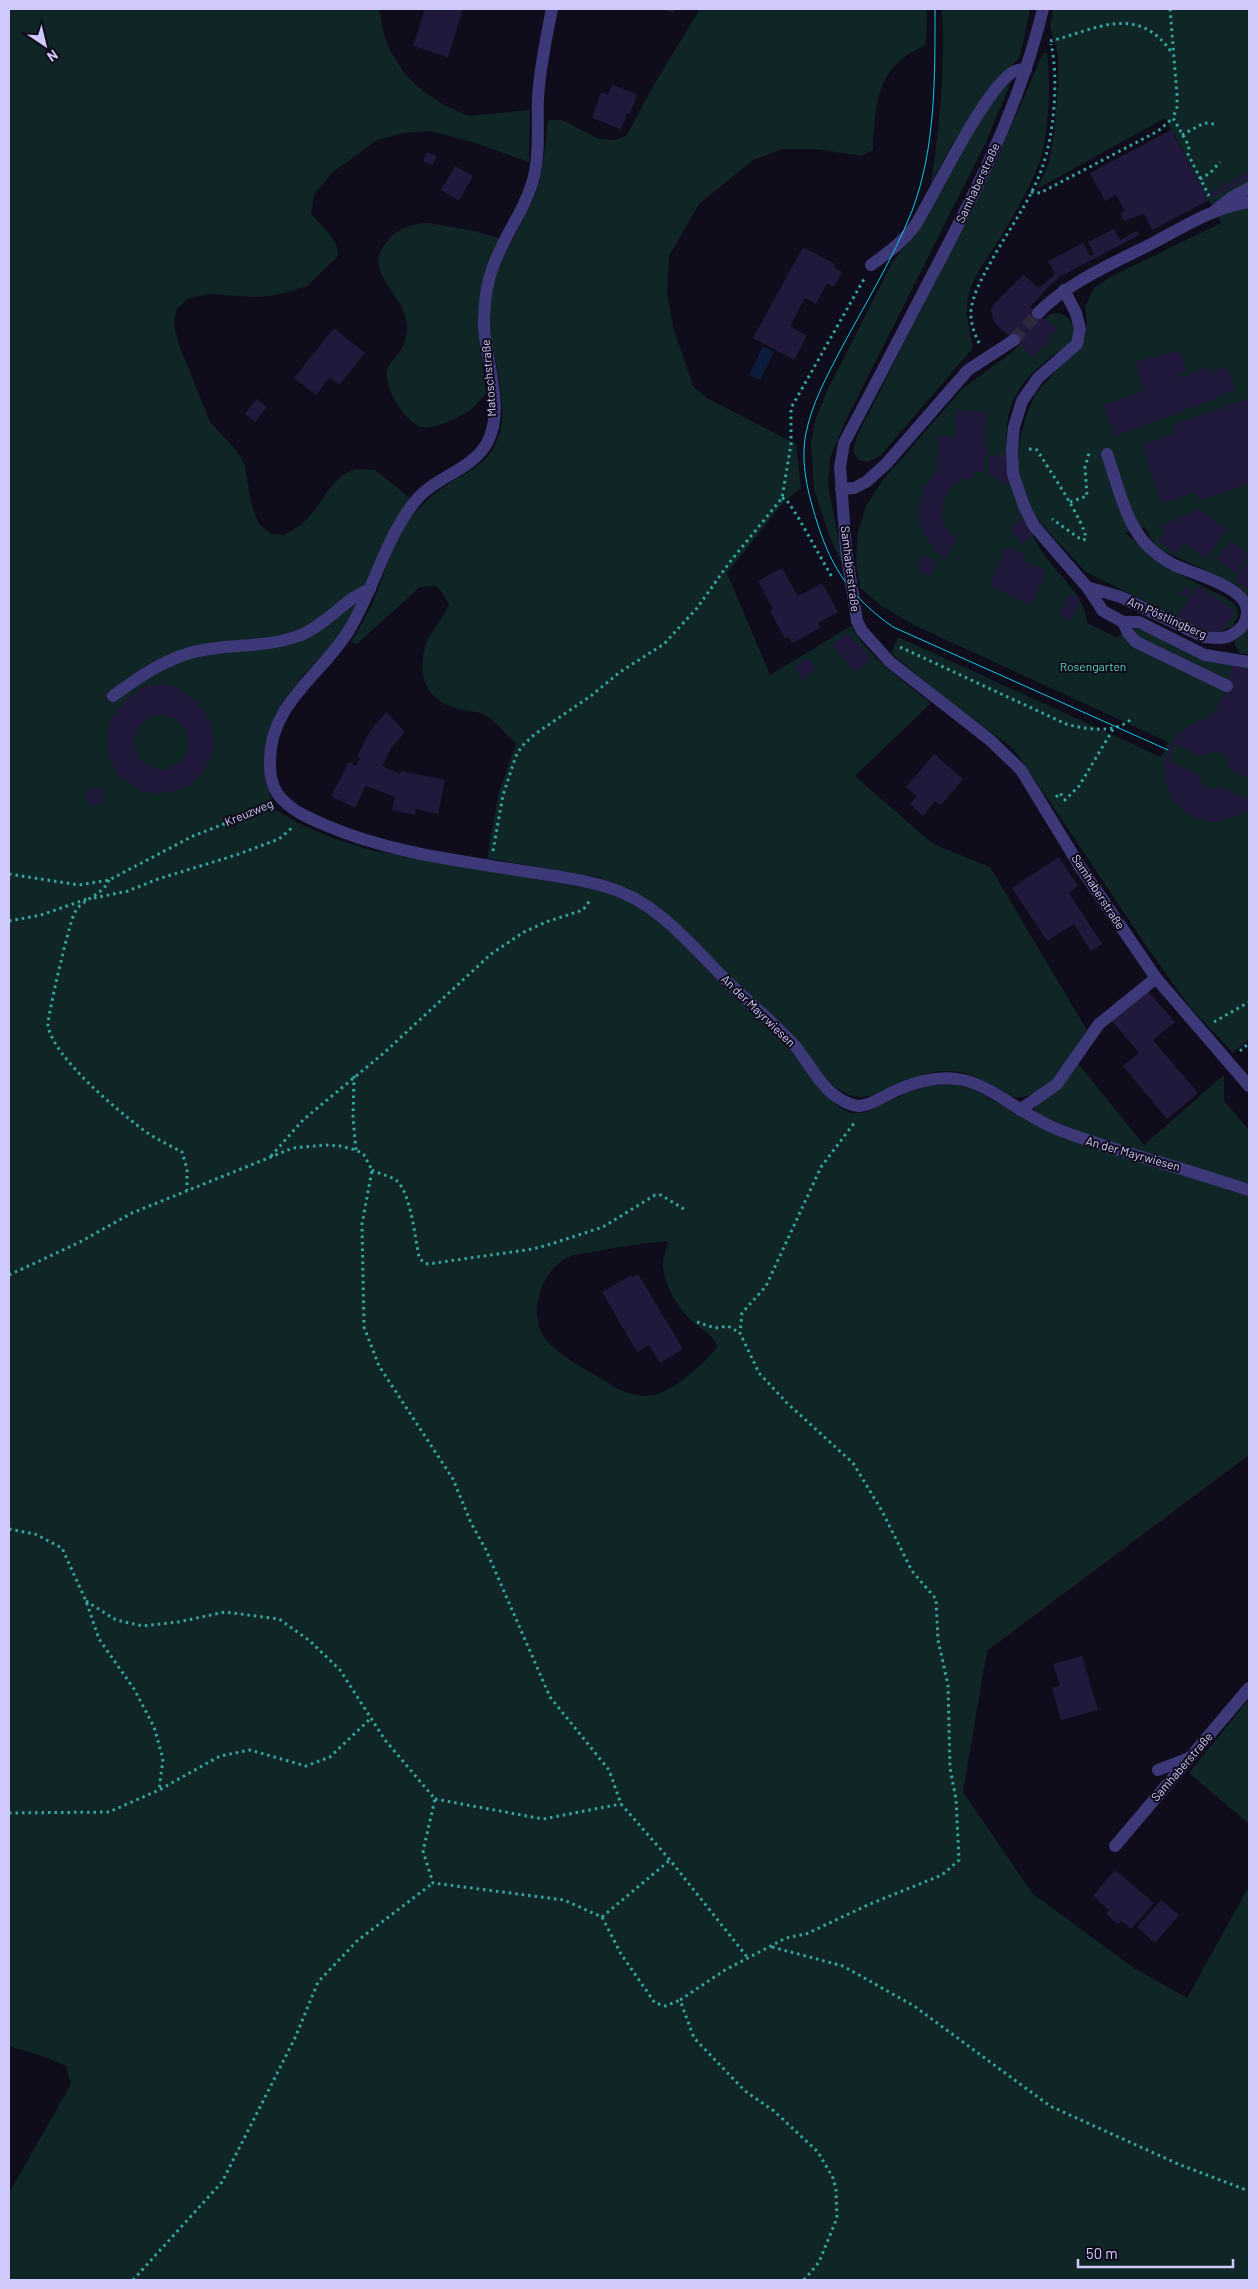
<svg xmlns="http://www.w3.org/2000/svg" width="1258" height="2289" viewBox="0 0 1258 2289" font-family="Barlow,sans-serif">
  <rect width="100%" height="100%" fill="#0f0c1b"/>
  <!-- green -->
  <path fill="#102525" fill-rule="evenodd" d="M9 9H379L383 31 390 51 405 74 423 91 446 106 469 116 530 110 529 162 472 142 431 131 404 133 377 140 332 173 314 195 311 213C320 226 339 238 338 256L307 286 287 292 271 296 255 297 209 294 187 299 176 310 174 325 179 345 210 422 237 451 245 465 251 503 259 524 271 534 284 535 301 525 314 511 330 488 342 475 356 469 375 470 410 498 388 534 355 608 338 638 300 679 282 703 265 748 264 761 266 783 275 809 298 823 335 839 375 851 558 883 601 891 627 900 656 918 683 943 707 970 784 1042 825 1094 838 1106 851 1113 867 1112 907 1093 929 1086 951 1084 961 1086 972 1089 1018 1114 1249 1194V1455L987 1651 963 1792 1033 1894 1134 1968 1187 1998 1249 1886V2280H9V2193L71 2084 66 2066 48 2058 9 2046ZM668 1241C667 1248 663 1257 663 1264 663 1284 679 1310 693 1322 702 1331 714 1334 717 1347 704 1364 670 1395 648 1396 628 1397 608 1383 592 1373 579 1366 555 1351 546 1340 526 1314 541 1268 571 1256 577 1254 586 1253 593 1252 618 1247 642 1243 668 1241Z
    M700 9H927L926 45C876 67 876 101 873 150L862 156 815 149H783L753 160 699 204 669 256 667 292 673 327 693 386 707 398 796 444 801 488 783 503 727 573 770 675 851 626C870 659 902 680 931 703L855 776 933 844 990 867 1087 1030C1070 1053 1059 1084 1031 1095 1008 1104 993 1085 973 1076 964 1072 952 1071 943 1071 912 1072 882 1102 853 1096 833 1092 821 1071 809 1056L630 889 601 878 487 858 499 792 516 744C506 734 496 722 485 715 480 711 469 712 463 710 432 704 417 683 424 652 427 634 442 621 449 605L443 593 436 586 420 587 357 644 351 642C361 626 370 610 377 592 387 567 395 535 414 514 424 502 437 491 451 482 467 472 485 464 494 447 515 408 489 355 489 313 489 270 520 233 535 194 544 171 545 144 548 120H562L599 139 616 140 627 135 653 86Z
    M942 9H1030L1020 57 988 90 950 148 931 183C940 125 945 67 942 9Z
    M1053 9H1249V598L1237 585 1161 550 1151 539 1145 527 1125 533 1171 570 1224 597 1237 606 1238 616 1233 626 1222 631H1205L1086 572 1039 522 1025 497 1018 471 1019 443 1026 416 1035 394 1085 339 1087 323 1085 307 1090 296 1095 287 1112 276 1221 223 1165 118 1037 189 1048 165 1054 134 1058 87V55L1050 27Z
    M1043 53H1047C1051 81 1049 137 1039 163 1030 188 1015 212 1002 235 990 255 970 278 967 303 966 318 970 333 973 348L880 456 867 462 859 460 853 451 857 436 995 164Z
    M1013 77 986 142 844 424 830 458 828 484 844 568 829 535 814 489 811 443 816 418 828 389 892 263 917 229 982 113Z
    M428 223 470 230 499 238 478 330 486 393C482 398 478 403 474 407 464 416 430 432 418 426 410 422 405 414 399 407 393 399 386 383 387 372 387 362 397 358 401 350 405 343 408 333 407 325 406 293 359 273 388 240 400 227 411 224 428 223Z
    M1059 313C1073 318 1078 330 1070 343 1066 348 1058 352 1052 356 1031 372 1011 393 1008 420 1001 467 1017 514 1043 553 1058 575 1085 594 1087 623L1116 637 1137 628 1249 668V1039L1233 1053 1190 1007 1149 950 1023 762 1011 747 943 697 891 653 898 637 1161 757 1168 742 914 625 883 607 860 588 856 561 858 532 866 506 882 481 962 389 1011 353 1050 314Z
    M1249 628V654L1239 653 1234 642Z
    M1077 1062 1144 1145 1224 1075V1101L1249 1130V1184L1087 1135 1034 1112 1036 1106Z
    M1249 1699V1824L1189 1773Z"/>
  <!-- water -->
  <path fill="#0d1c3a" d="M763 346 774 352 760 380 749 375Z"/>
  <!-- building -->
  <path fill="#21193b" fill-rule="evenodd" d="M425 9H463L448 57 413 46Z
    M663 9H676L673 13Z
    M612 85 637 94 630 114 627 113 621 129 592 118 601 92 608 95Z
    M1171 130 1209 200 1152 230 1144 214 1124 221 1120 213 1125 211 1116 195 1105 201 1090 173Z
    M427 152 437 156 433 165 423 161Z
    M455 166 473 176 459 201 441 190Z
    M1249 172V178L1212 198 1210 193Z
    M1114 229 1120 240 1137 231 1139 235 1061 276 1049 286 1030 307 1057 329 1034 357 995 324 991 311 993 305 1023 275 1039 288 1055 274 1048 261 1083 243 1090 256 1094 254 1088 242Z
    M803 247 835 264 834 267 842 272 834 287 827 283 816 304 805 298 790 326 807 336 794 360 753 338Z
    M334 328 365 353 339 385 330 377 316 395 294 378Z
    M1180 351 1187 370 1178 373 1180 378 1208 368 1210 373 1226 367 1235 390 1218 396 1219 398 1115 436 1104 405 1145 391 1135 362Z
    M257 399 267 407 255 422 245 414Z
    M1249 399V482L1245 483 1246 485 1199 501 1196 492 1162 503 1142 445 1176 433 1173 425Z
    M956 410 986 412 984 446H988V452L987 457H984V472L973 471V478L962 479 952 486 943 500 942 520 946 528 956 540 945 558 938 553 925 536 921 527 919 506 925 487 937 469 938 436 955 437Z
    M1007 454 1011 480 1005 485 988 473 989 457Z
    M1199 509 1227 529 1206 559 1184 543 1176 554 1158 541 1166 530 1160 526Z
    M1021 518 1034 535 1022 544 1010 528Z
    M1230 541 1249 555 1236 573 1217 559Z
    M1007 547 1026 556 1024 561 1046 571 1031 605 989 585Z
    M924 555 937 561 930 576 917 570Z
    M1249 559V590L1235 580Z
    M782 568 798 596 822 583 838 612 818 623 820 628 792 643 788 637 785 639 770 611 773 609 758 581Z
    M1199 586 1235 612 1219 634 1196 628 1178 615Z
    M1185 587 1192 592 1188 599 1180 594Z
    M1070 594 1081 599 1071 620 1060 614Z
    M848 633 871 660 856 673 832 645Z
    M808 658 816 670 803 680 794 667Z
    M1233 664 1249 670V778L1226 767 1231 759 1221 752H1213L1201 756 1175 744 1169 761 1198 775 1203 784 1207 787 1212 789 1223 787 1249 800V809L1235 817 1216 822 1206 821 1189 815 1176 804 1167 788 1164 765 1168 750 1177 735 1192 724 1212 716 1224 696Z
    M165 684 181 688 180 691 189 696 204 710 212 729 213 749 205 769 190 785 179 790 158 794 139 790 120 776 109 758 107 738 112 717 126 700 139 692 137 689 146 686ZM155 715H162L176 719 186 729 188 737 187 752 183 759 169 769 158 770 147 766 140 759 135 752 134 740 138 728 148 718Z
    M386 712 405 732 392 747 382 766 400 774 401 771 445 780 438 814 416 809 415 815 392 810 395 797 366 786 355 808 331 796 349 762 356 766 360 758 357 757 370 731Z
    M934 754 963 779 941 805 935 801 923 816 910 804 917 796 906 787Z
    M86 797a9 9 0 1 1 18 0a9 9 0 1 1-18 0Z
    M1059 857 1078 886 1069 893 1102 944 1091 951 1074 924 1047 941 1012 888Z
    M1148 991 1175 1022 1153 1040 1198 1093 1167 1119 1123 1066 1139 1053 1112 1021Z
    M638 1274 683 1349 660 1363 649 1345 637 1352 602 1292 631 1275 633 1278Z
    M1082 1656 1098 1710 1061 1720 1052 1688 1060 1686 1053 1664Z
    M1115 1870 1154 1903 1131 1929 1121 1921 1118 1924 1106 1914 1109 1910 1093 1896Z
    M1161 1900 1179 1915 1155 1943 1137 1927Z"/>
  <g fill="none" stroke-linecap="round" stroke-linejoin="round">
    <!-- street-tunnel -->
    <path stroke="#2c283d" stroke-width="12" stroke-dasharray="12 6" stroke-linecap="butt" d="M1014 340 1038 313"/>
    <!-- path -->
    <path stroke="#33a7a2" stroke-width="3" stroke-dasharray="2.5 4" stroke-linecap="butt" d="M1170 9 1177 95V107L1173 118 1189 146 1188 154 1209 196
      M1050 41C1096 30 1137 2 1172 53
      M1182 135 1204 123 1214 124
      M1200 179 1210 173 1220 162
      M1031 192 1040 193 1158 131 1173 118
      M979 343C974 333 970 321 971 310 974 290 984 275 993 258 1009 229 1031 200 1042 168 1054 136 1059 78 1051 44
      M1029 449 1037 450C1047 466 1086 524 1086 539L1083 540 1079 538 1052 519
      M782 498 786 499 798 517 833 579
      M1070 502 1087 496 1085 467 1090 450
      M900 647 1066 724C1083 729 1115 734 1130 720
      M1056 797 1060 793 1065 800 1079 786 1115 726
      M493 851 503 795 516 756 522 746 535 734 592 695 620 672 664 644 697 608 729 563 782 498 791 444V408L864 279
      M9 874 79 885 109 880 193 836 268 807
      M109 880C102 897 81 898 74 914 69 925 47 1017 48 1026 54 1058 116 1109 142 1129 154 1138 169 1145 182 1152L187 1169V1190
      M94 898 128 891 158 879 236 855 279 839 293 827
      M9 921 41 915 87 899
      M1214 1022 1249 1002
      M1240 1051 1249 1043
      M354 1076 353 1118 356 1150
      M271 1156 303 1120 385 1052 491 954 524 932 546 922 583 910 591 899
      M372 1170C379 1174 391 1176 397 1181 411 1194 415 1238 419 1257L423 1262 428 1264 533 1249 551 1244 603 1227 655 1195H661L687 1211
      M9 1275 80 1242 132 1213 293 1148 325 1145 340 1146 356 1150 364 1155 372 1170 362 1224 364 1327 379 1366 453 1479 471 1523 486 1550 550 1697 609 1770 621 1804 670 1860 748 1958
      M697 1322 715 1328 728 1326 740 1333
      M9 1529 35 1534 62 1548 86 1601 99 1639 134 1689 154 1727 163 1759 159 1790
      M86 1601 116 1620 143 1626 178 1622 225 1612 279 1619 310 1641 340 1670 385 1740 435 1799 423 1851 433 1883 564 1900 602 1917 621 1954 655 2003 666 2006 680 2000
      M435 1799 543 1819 621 1804
      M9 1813 109 1812 159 1790 220 1756 250 1750 306 1766 330 1757 371 1718
      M602 1917 670 1860
      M772 1947 843 1966 914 2006 1050 2106 1178 2164 1249 2191
      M133 2280 222 2182 295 2038 318 1982 357 1941 433 1883
      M804 2280 819 2262 837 2218 836 2190 833 2178 818 2152 774 2111 745 2091 694 2038 680 2000 725 1970 786 1938 806 1934 870 1904 942 1875 959 1860 956 1799 950 1768 948 1685 938 1640 936 1599 912 1571 882 1511 853 1463 787 1403 759 1373 740 1333 742 1313 766 1286 821 1167 855 1122"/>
    <!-- lane -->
    <path stroke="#3d3978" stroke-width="12" d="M1216 210 1232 197 1249 188
      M871 265C888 253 904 241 916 224 933 197 991 75 1018 70 1021 69 1023 70 1026 70
      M1123 622 1128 633 1136 642 1227 686
      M113 696C140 676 169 656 203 650 236 644 270 647 301 635 327 624 346 598 370 589
      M1020 1110 1057 1084 1099 1024 1156 978
      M1158 1770 1189 1758"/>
    <!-- street -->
    <path stroke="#3d3978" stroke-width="12" d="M552 9C546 38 540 67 538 97 537 124 540 150 534 176 526 209 504 235 493 267 486 285 484 306 484 325 485 362 506 408 487 443 473 469 437 476 418 498 385 536 375 588 349 630 322 675 268 704 270 764 270 777 273 791 283 800 294 812 311 819 325 825 389 853 461 861 529 872 555 876 581 879 607 887 659 902 693 948 730 984 752 1005 775 1024 795 1046 809 1063 821 1088 840 1099 844 1102 854 1106 858 1106 871 1106 884 1096 895 1091 915 1082 940 1075 963 1080 991 1086 1022 1114 1050 1126 1081 1140 1113 1148 1145 1158 1180 1168 1214 1179 1249 1190
      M1043 9C1020 105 975 194 929 281 901 335 873 389 844 443L840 467 846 550 857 621 862 631 890 662 990 740 1021 770 1081 868 1156 978 1249 1086
      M1064 290 1076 313 1080 329 1077 344 1038 378 1022 401 1014 427 1012 448 1013 474 1024 506 1034 526 1087 587 1103 611 1123 622H1139L1205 655 1249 662
      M1038 313C1070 281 1114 263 1155 242 1185 226 1215 207 1249 202
      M841 489 854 488 866 482 886 464 968 370 1014 340
      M1087 587 1121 597 1204 637C1214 638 1224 640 1233 634 1242 629 1246 623 1247 613 1249 587 1193 574 1174 565 1163 559 1152 551 1144 542 1124 518 1117 482 1107 454
      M1115 1846 1249 1688"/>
    <!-- tram -->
    <path stroke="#0ccbe5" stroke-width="1" d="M935 9C935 76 936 147 912 211 893 259 865 304 841 349 827 376 812 403 806 433 800 463 808 493 817 522 832 570 852 598 893 627L1168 750"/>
  </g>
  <g text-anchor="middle" stroke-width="4" stroke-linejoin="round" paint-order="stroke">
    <!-- street labels -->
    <g font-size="12" fill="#d0c9fc" stroke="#0f0c1b">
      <text transform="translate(978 183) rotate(-65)" y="4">Samhaberstraße</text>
      <text transform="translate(489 378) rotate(-95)" y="4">Matoschstraße</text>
      <text transform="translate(850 569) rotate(83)" y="4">Samhaberstraße</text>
      <text transform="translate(1167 618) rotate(24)" y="4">Am Pöstlingberg</text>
      <text transform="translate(249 813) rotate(-23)" y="4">Kreuzweg</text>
      <text transform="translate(1098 892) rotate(57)" y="4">Samhaberstraße</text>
      <text transform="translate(758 1011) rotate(44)" y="4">An der Mayrwiesen</text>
      <text transform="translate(1133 1154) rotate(16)" y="4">An der Mayrwiesen</text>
      <text transform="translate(1182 1767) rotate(-49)" y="4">Samhaberstraße</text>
    </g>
    <!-- park labels -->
    <g font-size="12" fill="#5bd7bb" stroke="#0f0c1b">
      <text x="1093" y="671">Rosengarten</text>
    </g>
  </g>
  <!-- border -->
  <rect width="1258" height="2289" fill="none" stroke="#d0c9fc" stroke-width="20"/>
  <!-- north arrow -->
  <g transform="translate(45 45) rotate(145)" stroke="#0f0c1b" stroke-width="4" paint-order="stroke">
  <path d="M0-4L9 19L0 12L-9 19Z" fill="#d0c9fc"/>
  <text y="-8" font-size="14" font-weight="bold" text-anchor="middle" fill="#d0c9fc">N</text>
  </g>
  <!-- scale -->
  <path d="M1078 2259v8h155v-8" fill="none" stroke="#d0c9fc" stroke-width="2.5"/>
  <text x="1086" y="2259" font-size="15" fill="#d0c9fc" stroke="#0f0c1b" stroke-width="4" paint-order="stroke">50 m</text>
</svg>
